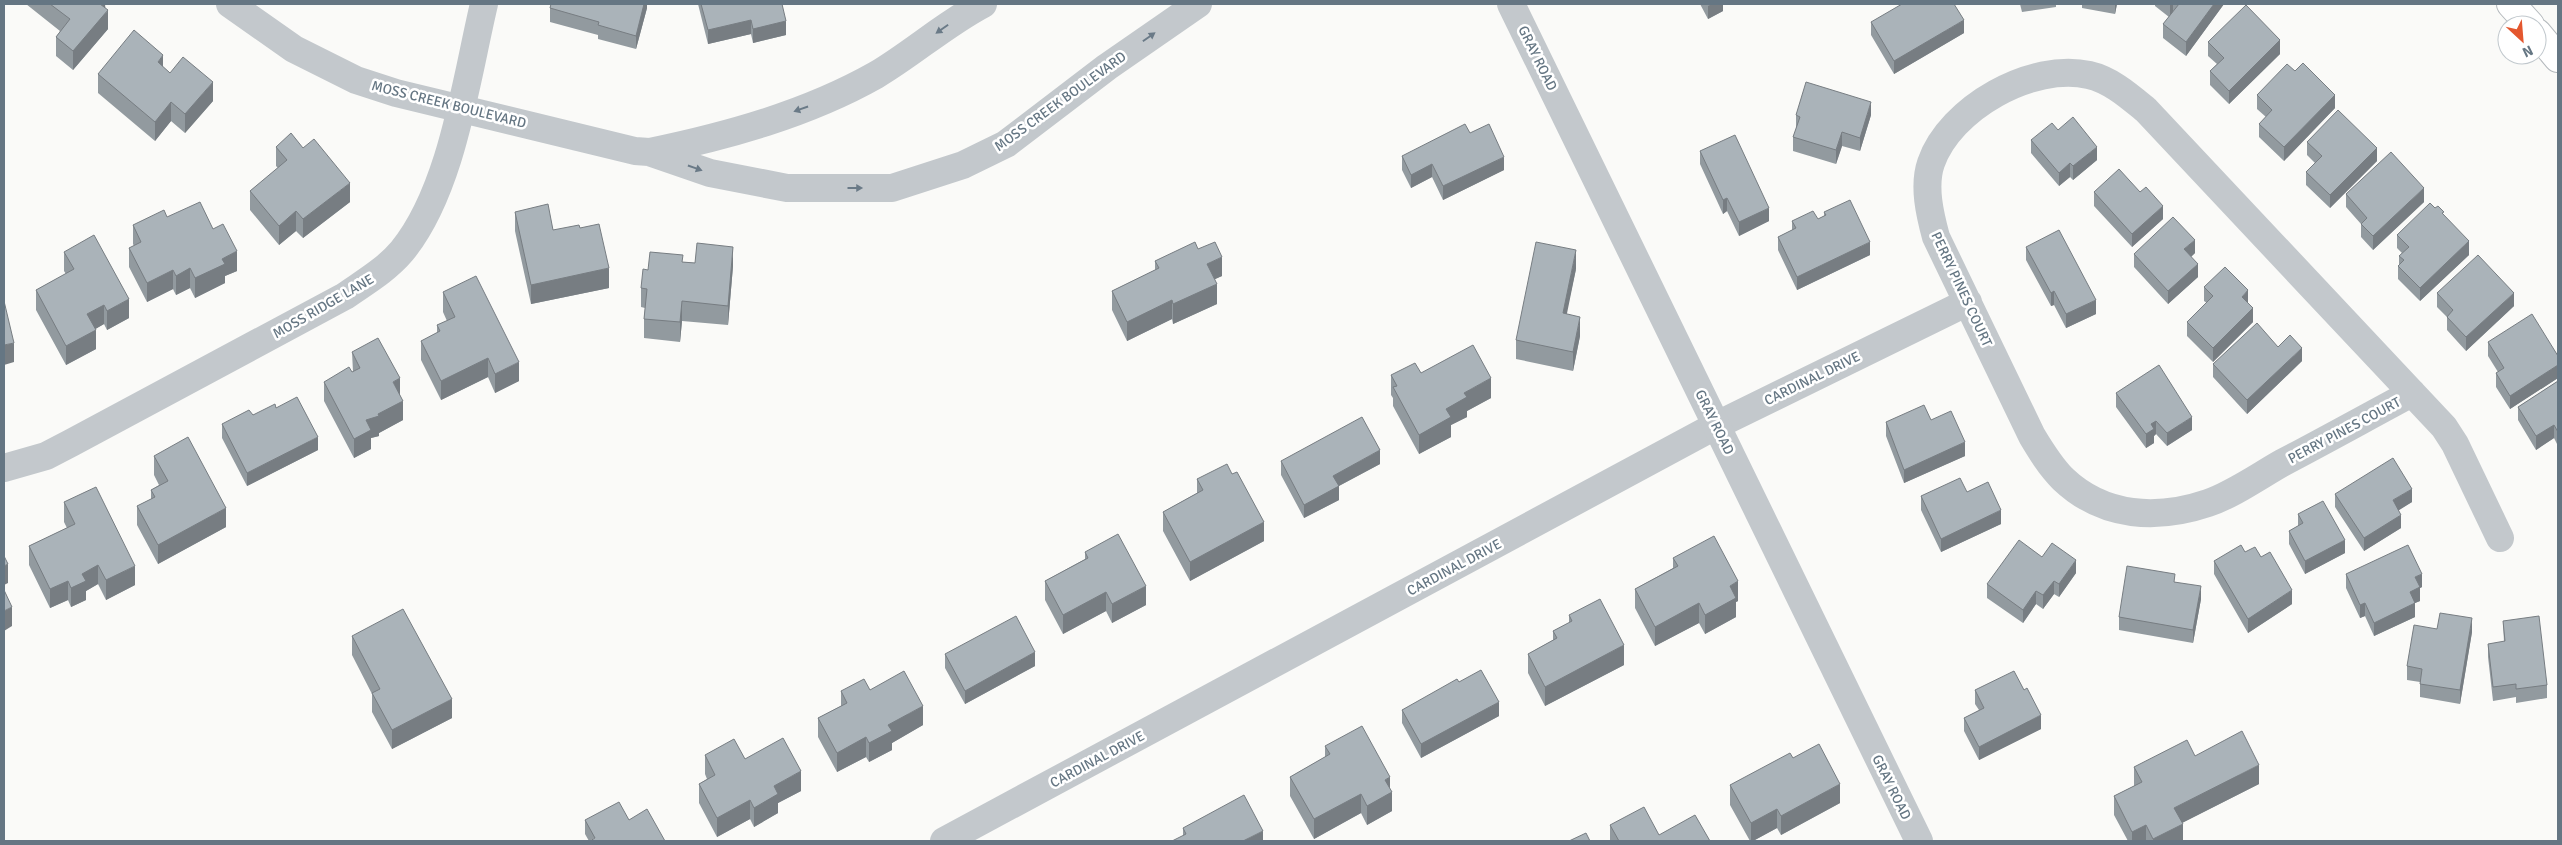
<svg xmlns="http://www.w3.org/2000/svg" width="2562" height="845" viewBox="0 0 2562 845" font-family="Signika,sans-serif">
  <rect width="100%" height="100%" fill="#fafaf8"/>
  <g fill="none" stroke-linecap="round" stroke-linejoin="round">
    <!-- motorway casing -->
    <g stroke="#b4b9bd" stroke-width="30">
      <path id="motorway" d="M2511 4 2530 25
        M2537 33 2558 58"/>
    </g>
    <!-- minor -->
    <path stroke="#c3c8cc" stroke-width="28" d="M230 4 294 49 356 80 396 93 635 151 649 152 710 173 787 188H892L963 165 1006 144 1107 67 1198 4
      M650 152C727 136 807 114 876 75 913 53 945 24 983 4
      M2412 393C2369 416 2326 440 2282 463 2259 476 2232 495 2208 503 2158 520 2104 518 2063 479 2050 466 2041 451 2032 436L1936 237C1930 215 1923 186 1931 163 1950 108 2032 62 2089 75 2111 80 2129 96 2146 110L2412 393 2444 427 2455 444 2500 538
      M4 468 46 456 71 443 345 296C365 282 386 270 402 251 452 190 466 80 484 4
      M944 841 1717 425 1968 302"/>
    <!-- tertiary -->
    <path stroke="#c3c8cc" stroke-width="28" d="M1511 4 1919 841"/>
    <!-- motorway -->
    <use href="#motorway" stroke="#fff" stroke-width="28"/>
  </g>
  <!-- wall -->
  <path fill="#929a9f" d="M26 4H105L108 29 73 70 56 56V37L60 31Z
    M647 4V8L636 49 598 39V35L550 22V8Z
    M698 4H782L786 35 753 43 751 34 708 44Z
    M1700 4H1723V11L1708 19Z
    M2020 4H2056V7L2022 12Z
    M2082 4H2117L2115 14 2082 8Z
    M2155 4H2224L2186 56 2163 38V24L2169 17 2155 6Z
    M1871 22 1964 33 1894 74 1871 35Z
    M2208 42 2280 54 2229 104 2210 85V71L2217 64 2208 56Z
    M163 67 170 73 213 101 185 133 171 121 155 141 98 93V74Z
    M2257 95 2335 108 2284 161 2259 137V124L2266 117 2257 109Z
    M1796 115H1871L1860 151 1842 146 1836 164 1793 151V137L1796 129Z
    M2058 130 2097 160 2073 180 2070 177 2059 186 2031 153V140Z
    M1470 133 1504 170 1443 200 1432 177 1411 188 1402 170V156Z
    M2307 142 2377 161 2330 208 2306 185V172L2315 163 2307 155Z
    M276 147 350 202 303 238 296 231 279 245 250 210V191L278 168 276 166Z
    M1700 151 1769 221 1739 236 1727 211 1723 214 1700 164Z
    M2094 192 2163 219 2132 247 2094 206Z
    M2346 194 2424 202 2373 250 2361 237V224L2346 207Z
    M2435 208 2444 215 2469 255 2420 301 2398 279V266L2399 265V256L2402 253 2397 248V235Z
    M515 212 553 230 580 228 609 288 531 304 515 231Z
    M1824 212 1870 255 1797 290 1778 250V237L1792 230V221L1818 219 1824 216Z
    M167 217 213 229 237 271 225 276V283L195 298 190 288 176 295 173 289 147 302 129 267V248L134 246 133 244V225Z
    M2026 247 2096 314 2066 328 2054 305 2051 306 2026 260Z
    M1198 249 1222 276 1214 279 1217 304 1173 324 1172 319 1127 341 1112 310V291L1155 270V261Z
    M64 252 129 318 107 330 104 324 95 329 96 349 66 365 36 310V290L66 274 64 271Z
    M2195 253 2191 257 2198 277 2168 304 2134 267V254Z
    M683 262 733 266 728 325 682 321 680 342 644 338V319L645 308 641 307V288L648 270Z
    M1576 269 1566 314 1580 336 1573 371 1516 359V340Z
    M2204 287 2253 322 2213 362 2187 336V322L2207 303 2204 301Z
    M443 292 519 381 495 393 488 377 441 400 421 360V341L437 333V325L447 321 443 312Z
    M2437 293 2514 306 2466 351 2447 330V317L2437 307Z
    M2488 342 2558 356V378L2510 409 2496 387V373L2498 372 2488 356Z
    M2278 347 2302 361 2247 414 2213 377V364Z
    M352 352 400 395 403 420 379 433V436L371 438V449L354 458 324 401V382L353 372Z
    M1421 373 1491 398 1467 411V417L1451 425V437L1419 454 1393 406V398L1391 395V375Z
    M2558 381V446L2554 438 2536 450 2518 420V407Z
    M2116 393 2192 430 2167 446 2156 434 2154 436V443L2146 448 2116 407Z
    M276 408 318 450 247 486 222 438V424Z
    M1931 420 1965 456 1904 483 1886 436V422Z
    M154 456 226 527 158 564 137 525V506L151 499V490L159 485 154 475Z
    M1281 461 1380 464 1339 486V500L1304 518 1281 475Z
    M1232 474 1264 541 1190 581 1163 531V512L1197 493V479Z
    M1967 492 2001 524 1941 552 1921 510V496Z
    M2335 494 2412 502 2398 510 2401 528 2364 551 2335 507Z
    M64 502 135 585 106 600 98 584 86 591V600L71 607 68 600 50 608 29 565V546L67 528 64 522Z
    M2298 514 2345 553 2305 574 2289 544V531L2298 526Z
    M1085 552 1146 605 1112 623 1106 611 1063 634 1045 600V581L1085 559Z
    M2245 552 2261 557 2292 604 2248 633 2214 574V561Z
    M2042 557 2076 573 2059 597 2054 594 2043 609 2036 604 2023 623 1987 598V584Z
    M1673 558 1738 601 1736 602V617L1705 634 1699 623 1655 646 1635 608V589L1673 568Z
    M2346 574 2422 587 2420 588V601L2415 603V617L2374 636 2365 616 2360 618 2346 588Z
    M2175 582 2201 599 2193 643 2119 630V617Z
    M1569 615 1624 665 1545 706 1528 673V654L1553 640V631L1569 623Z
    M2503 621 2547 685V698L2516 703V697L2493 701 2488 657V644L2504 642Z
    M2437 629 2472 632 2460 704 2420 697V682L2407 680V666Z
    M352 636 452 718 392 749 372 712V694L352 655Z
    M945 654 1035 666 965 704 945 668Z
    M1459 682 1499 716 1421 758 1402 723V710Z
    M870 690 923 725 892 743V750L869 762 866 757 837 772 818 737V718L841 706V691Z
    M1975 690 2041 729 1979 760 1964 731V718L1979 710 1975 704Z
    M1325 746 1390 789 1392 811 1367 825 1361 813 1314 839 1290 796V777L1325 757Z
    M705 755 745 759 801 791 778 803V813L754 827 750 819 717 837 699 803V784L707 779 705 774Z
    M2195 756 2259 784 2182 823 2183 841H2128L2114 815V796L2134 786V767Z
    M1793 758 1840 803 1781 835 1777 828 1753 841H1750L1730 805V785Z
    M585 820H629L589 841 585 834Z
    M1610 825 1659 835 1710 841H1610Z
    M1183 828 1263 841 1183 836Z"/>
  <!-- shaded-wall -->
  <path fill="#777d82" d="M99 4H105V14L108 10V29L73 70V51Z
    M644 4H647V8L636 49V36Z
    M1712 4H1723V11L1708 19V6Z
    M2115 4H2117L2115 14Z
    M2170 4H2173V13L2170 17Z
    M2214 4H2224L2186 56V42Z
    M751 20V34L708 44V30Z
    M1964 20V33L1894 74V61Z
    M786 21V35L753 43V29Z
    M2280 40V54L2229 104V91Z
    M163 55V74L158 62Z
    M213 82V101L185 133V114Z
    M2335 95V108L2284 161V147Z
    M171 102V121L155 141V122Z
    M1871 102V115L1860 151V138Z
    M1842 132V146L1836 164V150Z
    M2097 147V160L2073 180V166Z
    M2377 148V161L2330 208V195Z
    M1504 157V170L1443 200V186Z
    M2070 163V177L2059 186V173Z
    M1432 164V177L1411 188V175Z
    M350 183V202L303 238V219Z
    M2424 188V202L2373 250V236Z
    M1727 198V211L1723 214V200Z
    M2163 206V219L2132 247V234Z
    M1769 208V221L1739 236V222Z
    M296 211V231L279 245V226Z
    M2195 240V253L2184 263V249Z
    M2469 241V255L2420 301V288Z
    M1870 242V255L1797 290V277Z
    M733 247V266L728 325V306Z
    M1576 250V269L1563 333V313Z
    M237 251V271L225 276V283L195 298V278L222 259Z
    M1222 257V276L1207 283V264Z
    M2198 264V277L2168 304V291Z
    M190 268V288L176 295V276Z
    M609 268V288L531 304V285Z
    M173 270V289L147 302V283Z
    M1217 284V304L1173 324V304Z
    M2248 290V304L2242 297Z
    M2054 291V305L2051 306V293Z
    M2514 293V306L2466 351V337Z
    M129 299V318L107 330V311Z
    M1172 300V319L1127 341V322Z
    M2096 300V314L2066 328V314Z
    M682 301V321L680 342V322Z
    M104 305V324L87 334V314Z
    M2253 308V322L2213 362V348Z
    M1580 317V336L1573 371V352Z
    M96 330V349L66 365V346Z
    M14 343V362L4 365V345Z
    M2302 348V361L2247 414V400Z
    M488 358V377L441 400V381Z
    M519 362V381L495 393V374Z
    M2558 365V378L2510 409V396Z
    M400 378V397L393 382Z
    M1491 378V398L1467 411V417L1451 425V437L1419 454V435L1446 409 1464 393Z
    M403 401V420L379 433V436L371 438V449L354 458V439L366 420Z
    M2192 417V430L2167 446V433Z
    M2156 421V434L2154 436V443L2146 448V434L2151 424Z
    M2554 425V438L2536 450V436Z
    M318 437V450L247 486V473Z
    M1965 442V456L1904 483V470Z
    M1380 450V464L1333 489V476Z
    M1339 486V500L1304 518V505Z
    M2412 489V502L2393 514V500Z
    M226 508V527L158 564V545Z
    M2001 510V524L1941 552V539Z
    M2401 515V528L2364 551V538Z
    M1264 522V541L1190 581V562Z
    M2345 540V553L2305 574V561Z
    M2076 560V573L2059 597V584Z
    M8 564V583L4 585V566Z
    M98 565V584L86 591V600L71 607V588L82 574Z
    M135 566V585L106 600V580Z
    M2422 574V587L2420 588V601L2410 605V592L2415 577Z
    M68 581V600L50 608V589Z
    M1738 581V601L1736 602V617L1705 634V615L1730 586Z
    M2054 581V594L2043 609V595Z
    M1146 586V605L1112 623V604Z
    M2201 586V599L2193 643V630Z
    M2292 590V604L2248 633V619Z
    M2036 591V604L2023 623V610Z
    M1106 592V611L1063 634V615Z
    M1699 603V623L1655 646V627Z
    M2365 603V616L2360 618V605Z
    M2415 603V617L2374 636V623Z
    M12 607V626L4 631V611Z
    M2472 618V632L2460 704V690Z
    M1624 645V665L1545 706V687Z
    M1035 652V666L965 704V691Z
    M452 699V718L392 749V730Z
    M1499 702V716L1421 758V744Z
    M923 706V725L892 743V750L869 762V743L888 725Z
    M2041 715V729L1979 760V747Z
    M866 737V757L837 772V753Z
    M2259 765V784L2174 827V808Z
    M801 771V791L778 803V813L754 827V808L774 786Z
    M1390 777V793L1392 792V811L1367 825V806L1385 780Z
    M1840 784V803L1781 835V816Z
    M1361 794V813L1314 839V819Z
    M750 800V819L717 837V818Z
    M1777 809V828L1753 841H1751V823Z
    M2183 824V841H2153V839Z
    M2146 825V841H2132V832Z
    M1263 831V841H1243Z"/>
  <!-- building -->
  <path fill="#aab3b9" stroke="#777d82" d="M50 4H100L108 10 73 51 56 37 70 19Z
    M551 4H644L636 36 598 25 599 22 550 8Z
    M701 4H782L786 21 753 29 751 20 708 30Z
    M1902 4H1954L1964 20 1894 61 1871 22Z
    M2178 4H2214L2186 42 2163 24 2179 4Z
    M2246 5 2280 40 2229 91 2210 71 2224 58 2208 42Z
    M134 30 163 55 158 62 170 73 183 57 213 82 185 114 171 102 155 122 98 74Z
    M2303 63 2335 95 2284 147 2259 124 2272 110 2257 95 2287 64 2295 71Z
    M1806 82 1871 102 1860 138 1842 132 1836 150 1793 137 1800 117 1796 115Z
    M2338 110 2377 148 2330 195 2306 172 2322 156 2307 142Z
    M2073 117 2097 147 2073 166 2070 163 2059 173 2031 140 2052 123 2058 130Z
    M1465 124 1470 133 1489 124 1504 157 1443 186 1432 164 1411 175 1402 156Z
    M291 133 303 148 314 139 350 183 303 219 296 211 279 226 250 191 287 160 276 147Z
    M1735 135 1769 208 1739 222 1727 198 1723 200 1700 151Z
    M2391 152 2424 188 2373 236 2361 224 2367 218 2346 194Z
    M2119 169 2140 192 2146 187 2163 206 2132 234 2094 192Z
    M1850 200 1870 242 1797 277 1778 237 1796 228 1792 221 1813 211 1818 219 1826 215 1824 212Z
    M200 202 213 229 223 224 237 251 222 259 225 264 195 278 190 268 176 276 173 270 147 283 129 248 141 242 133 225 164 210 167 217Z
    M2430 203 2435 208 2438 206 2444 212 2442 213 2469 241 2420 288 2398 266 2404 260 2399 256 2409 247 2397 235Z
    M548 204 553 230 579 225 580 228 599 224 609 268 531 285 515 212Z
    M2173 217 2195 240 2184 249 2198 264 2168 291 2134 254Z
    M2059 230 2096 300 2066 314 2054 291 2051 293 2026 247Z
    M94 235 129 299 107 311 104 305 87 314 96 330 66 346 36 290 74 269 64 252Z
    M1195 242 1198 249 1215 242 1222 257 1207 264 1217 284 1173 304 1172 300 1127 322 1112 291 1159 268 1155 261Z
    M1536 242 1576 250 1563 313 1580 317 1573 352 1516 340Z
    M697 243 733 247 728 306 682 301 680 322 644 319 647 289 641 288 643 269 648 270 650 252 683 255 682 262 695 263Z
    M2478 255 2514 293 2466 337 2447 317 2453 310 2437 293Z
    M2225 267 2248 290 2242 297 2253 308 2213 348 2187 322 2213 296 2204 287Z
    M476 276 519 362 495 374 488 358 441 381 421 341 440 331 437 325 455 317 443 292Z
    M4 301 14 343 4 345Z
    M2532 314 2558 356V365L2510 396 2496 373 2504 368 2488 342Z
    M2257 323 2278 347 2290 335 2302 348 2247 400 2213 364Z
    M378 338 400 378 393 382 403 401 378 414 379 416 366 420 371 430 354 439 324 382 349 367 352 372 360 368 352 352Z
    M1473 345 1491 378 1464 393 1467 397 1446 409 1451 417 1419 435 1393 387 1397 386 1391 375 1415 363 1421 373Z
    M2159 365 2192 417 2167 433 2156 421 2151 424 2154 429 2146 434 2116 393Z
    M2558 381V432L2554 425 2536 436 2518 407Z
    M297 397 318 437 247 473 222 424 249 410 253 415 275 404 276 408Z
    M1924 405 1931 420 1951 411 1965 442 1904 470 1886 422Z
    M1362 417 1380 450 1333 476 1339 486 1304 505 1281 461Z
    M188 437 226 508 158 545 137 506 155 497 151 490 168 481 154 456Z
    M2393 458 2412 489 2393 500 2401 515 2364 538 2335 494Z
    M1227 464 1232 474 1237 472 1264 522 1190 562 1163 512 1203 490 1197 479Z
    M1960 478 1967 492 1988 482 2001 510 1941 539 1921 496Z
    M96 487 135 566 106 580 98 565 82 574 86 581 71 588 68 581 50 589 29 546 75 524 64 502Z
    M2323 501 2345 540 2305 561 2289 531 2303 523 2298 514Z
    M1118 534 1146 586 1112 604 1106 592 1063 615 1045 581 1088 558 1085 552Z
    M1714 536 1738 581 1730 586 1736 598 1705 615 1699 603 1655 627 1635 589 1678 566 1673 558Z
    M2019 540 2042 557 2052 543 2076 560 2059 584 2054 581 2043 595 2036 591 2023 610 1987 584Z
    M2241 545 2245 552 2255 547 2261 557 2270 552 2292 590 2248 619 2214 561Z
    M2408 545 2422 574 2415 577 2420 587 2410 592 2415 603 2374 623 2365 603 2360 605 2346 574Z
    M4 556 8 564 4 566Z
    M2127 566 2175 574 2174 582 2201 586 2193 630 2119 617Z
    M4 590 12 607 4 611Z
    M1600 599 1624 645 1545 687 1528 654 1557 638 1553 631 1572 621 1569 615Z
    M403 609 452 699 392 730 372 693 380 689 352 636Z
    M2440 613 2472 618 2460 690 2420 684 2422 669 2407 666 2414 625 2437 629Z
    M1016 616 1035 652 965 691 945 654Z
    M2539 616 2547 685 2516 689V684L2493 687 2488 644 2505 641 2503 621Z
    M1481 670 1499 702 1421 744 1402 710 1457 679 1459 682Z
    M904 671 923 706 888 725 892 731 869 743 866 737 837 753 818 718 847 703 841 691 864 679 870 690Z
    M2014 671 2024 690 2027 688 2041 715 1979 747 1964 718 1984 708 1975 690Z
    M1362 726 1390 777 1385 780 1392 792 1367 806 1361 794 1314 819 1290 777 1330 754 1325 746Z
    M2242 731 2259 765 2174 808 2183 824 2153 839 2146 825 2132 832 2114 796 2142 782 2134 767 2187 740 2195 756Z
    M783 738 801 771 774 786 778 794 754 808 750 800 717 818 699 784 715 775 705 755 734 739 745 759Z
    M1819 744 1840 784 1781 816 1777 809 1751 823 1730 785 1790 753 1793 758Z
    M1244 795 1263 831 1243 841H1172L1186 834 1183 828Z
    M619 802 629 820 647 809 665 841H590L595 838 585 820Z
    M1644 807 1659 835 1695 815 1710 841H1619L1610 825Z
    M1586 833 1590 841H1569Z"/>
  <!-- one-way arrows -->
  <defs><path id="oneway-solid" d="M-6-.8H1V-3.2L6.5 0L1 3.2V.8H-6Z" transform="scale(1.25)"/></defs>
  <g fill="#6a7a87">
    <use href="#oneway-solid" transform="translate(942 29) rotate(145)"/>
    <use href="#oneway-solid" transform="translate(1149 37) rotate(-35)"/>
    <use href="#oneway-solid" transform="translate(801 109) rotate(161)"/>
    <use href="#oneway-solid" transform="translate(695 168) rotate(19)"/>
    <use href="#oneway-solid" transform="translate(855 188)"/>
  </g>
  <g text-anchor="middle" stroke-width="5" stroke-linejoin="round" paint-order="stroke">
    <!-- street labels -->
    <g font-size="14" fill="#657683" stroke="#fff">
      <text transform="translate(1538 58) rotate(64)" y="5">GRAY ROAD</text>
      <text transform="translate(1060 101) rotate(-36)" y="5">MOSS CREEK BOULEVARD</text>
      <text transform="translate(449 104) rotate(14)" y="5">MOSS CREEK BOULEVARD</text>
      <text transform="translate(1962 289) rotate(65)" y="5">PERRY PINES COURT</text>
      <text transform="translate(323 306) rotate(-30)" y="5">MOSS RIDGE LANE</text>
      <text transform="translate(1812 378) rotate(-26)" y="5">CARDINAL DRIVE</text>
      <text transform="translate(1715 422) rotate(64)" y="5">GRAY ROAD</text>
      <text transform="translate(2344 430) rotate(-28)" y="5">PERRY PINES COURT</text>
      <text transform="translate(1454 567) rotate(-28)" y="5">CARDINAL DRIVE</text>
      <text transform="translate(1097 759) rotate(-28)" y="5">CARDINAL DRIVE</text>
      <text transform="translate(1892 787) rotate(64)" y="5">GRAY ROAD</text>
    </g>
  </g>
  <!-- border -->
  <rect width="2562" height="845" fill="none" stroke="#657683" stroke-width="10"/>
  <!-- north arrow -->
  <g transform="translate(2522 40) rotate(154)"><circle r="24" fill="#ffffff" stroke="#c1c8cd"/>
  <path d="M0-4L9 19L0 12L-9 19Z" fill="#e4572e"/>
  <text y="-8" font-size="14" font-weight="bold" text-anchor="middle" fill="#657683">N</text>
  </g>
</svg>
